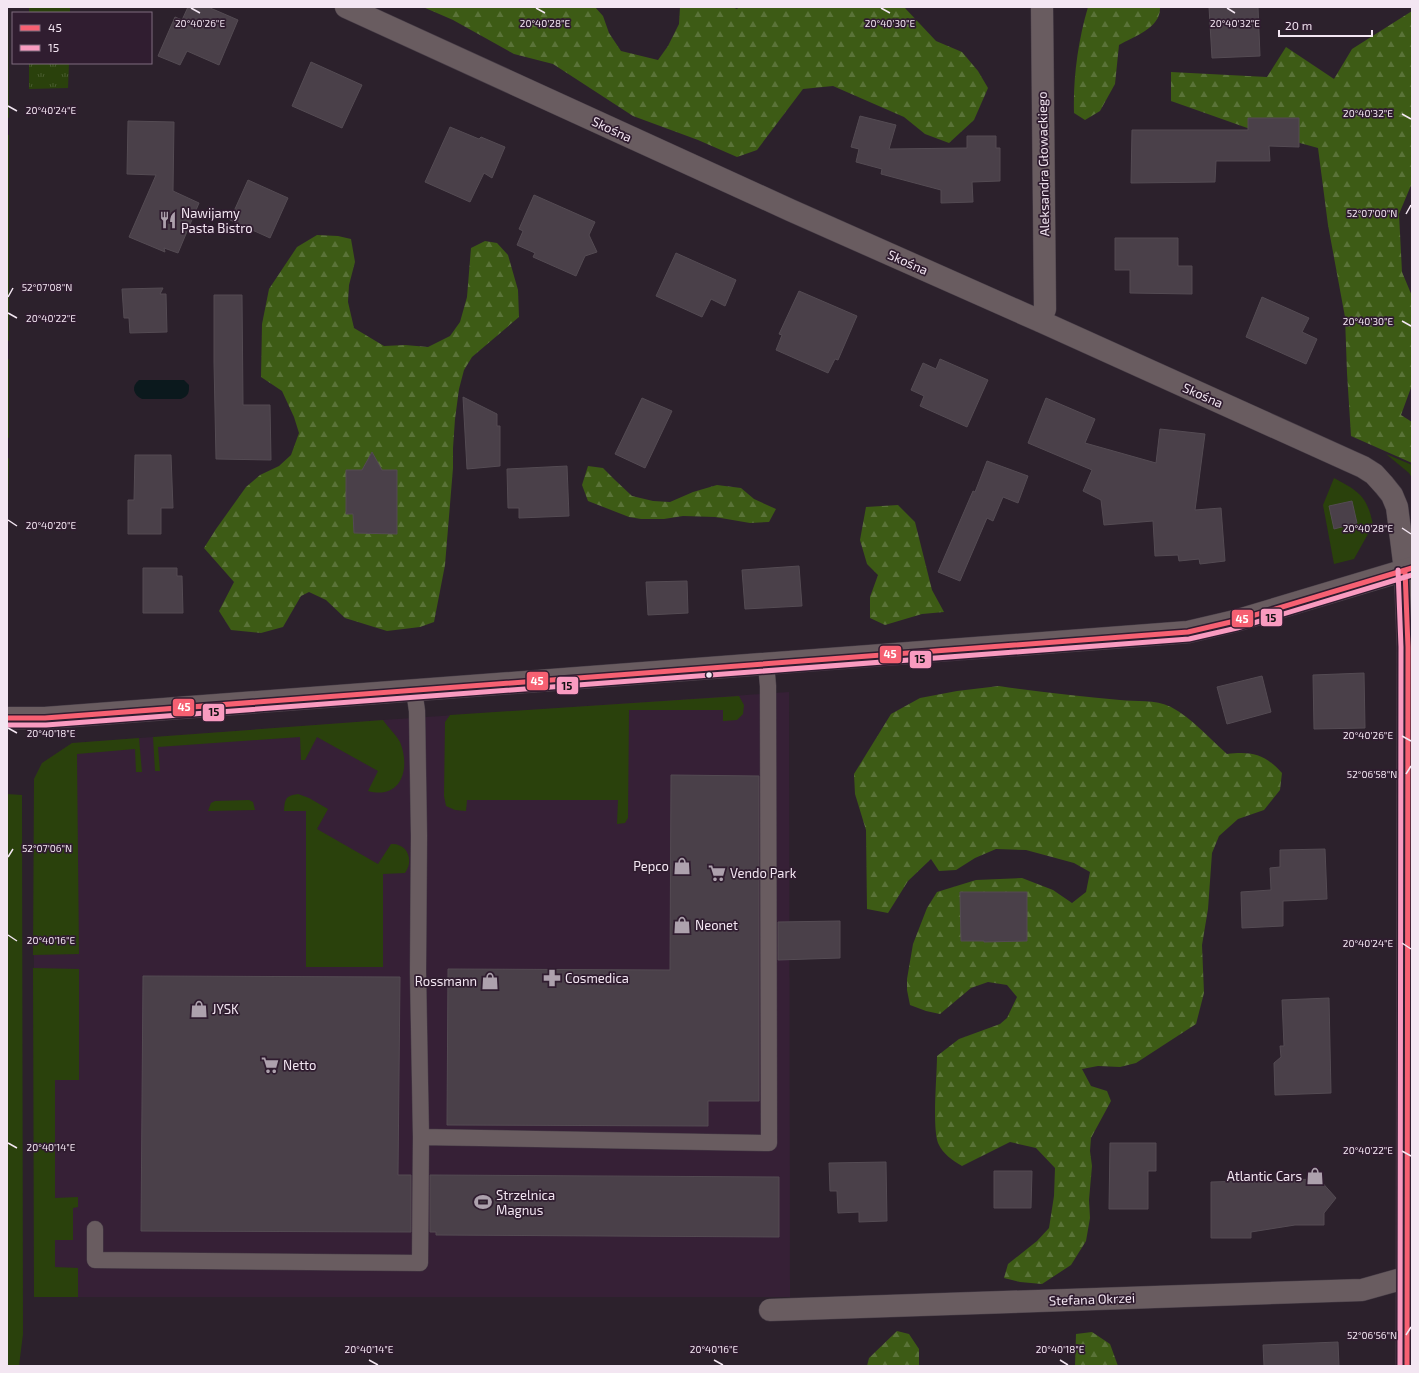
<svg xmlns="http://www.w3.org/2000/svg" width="1419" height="1373" viewBox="0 0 1419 1373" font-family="'Exo 2',sans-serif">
  <defs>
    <pattern id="forest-firs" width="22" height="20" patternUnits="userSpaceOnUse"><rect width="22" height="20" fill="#3d5b15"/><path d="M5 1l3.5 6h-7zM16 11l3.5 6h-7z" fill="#5a7338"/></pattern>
    <pattern id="park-tufts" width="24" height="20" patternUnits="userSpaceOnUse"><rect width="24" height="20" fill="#2a410c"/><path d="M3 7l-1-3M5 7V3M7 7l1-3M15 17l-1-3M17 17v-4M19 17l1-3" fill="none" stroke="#495c30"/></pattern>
  </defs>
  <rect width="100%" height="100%" fill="#2c212c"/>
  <!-- built -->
  <path fill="#362036" d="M789 692 790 1297H34V779L42 763 72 743 383 720Z"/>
  <!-- grass -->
  <path fill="#2a410c" d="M7 7H8L9 118 7 117Z
    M7 135H9V341L7 340Z
    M9 359V438L7 437V360Z
    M1386 454 1412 465V478L1409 473Z
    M9 458 8 507 7 459Z
    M1334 478C1360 492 1367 496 1373 525L1354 559 1334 564 1323 505Z
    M739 696 744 705 743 714 737 720 723 721V710H629L628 818 625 823 617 824 618 800H467L466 811 455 810 446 806 444 796 445 722 450 715Z
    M383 720C388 727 396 735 400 742 411 769 401 800 368 791L378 771 317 737 305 760H301L300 737 158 747 160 771H155L153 737Z
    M139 738 142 772H136L135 749 77 754 79 954 33 955 34 779 42 763 72 743Z
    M7 794 22 795 23 1334 19 1366H7Z
    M298 794 309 798 328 809 317 829 378 864 391 844C408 843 414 861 405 873L383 874V967H306V811H284C285 799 285 796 298 794Z
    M249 800 253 802 255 810 208 811 211 803 215 801Z
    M33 968 79 969V1080H55V1198L78 1197V1207L73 1208V1240H55V1267L78 1268V1297H34Z"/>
  <!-- forest -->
  <path fill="url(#forest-firs)" d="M423 7H595L603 16 609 33 621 51 658 60 668 46 679 24 680 7H732L737 9 739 7H904L936 41 962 52 978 71 988 88 974 120 949 143 925 134 904 117 833 86 803 89 757 150 737 157 698 140 633 116 553 64 514 54 453 20Z
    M1088 7H1160C1161 28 1134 36 1119 45L1115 84 1100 111 1085 120 1074 113C1073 78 1078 41 1088 7Z
    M1412 11V183L1399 214 1402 272 1412 296V385L1401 415 1412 422V463L1351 436 1347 373 1345 317 1328 225 1318 148 1253 130 1171 101V72L1267 77 1286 47 1334 79 1352 49Z
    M317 235 338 236 351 239 355 262 349 285 348 302 354 328 384 346 405 345 428 347 450 336 460 322 467 297 471 248 485 241 497 243 508 255 518 290 519 317 472 357 464 370 459 389 455 419 453 448V468L445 565 434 622 420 627 387 631 345 618 326 600 309 592 301 596 283 627 261 633 231 630 219 611 234 582 204 548 216 529 246 487 260 475 279 466 291 455 299 433 294 417 282 391 261 377 262 324 269 289 297 247Z
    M588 466 603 468 615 480 632 496 653 501 670 502 693 492 717 485 741 488 754 499 776 509 769 522 750 523 715 517 683 516 664 519H641L629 517 588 501 582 485Z
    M898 505 915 522 932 590 944 612 922 614 885 625 870 618V597L878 575 867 564 860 540 866 507Z
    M999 686C1039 692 1079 696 1120 700 1136 702 1155 699 1171 707 1192 718 1209 738 1227 754 1251 751 1265 754 1282 773L1280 790 1264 810 1238 819 1219 836 1212 853 1208 909 1202 945 1204 993 1196 1024 1136 1063 1120 1067 1098 1066 1082 1069 1091 1086 1107 1091 1111 1101 1091 1138 1090 1151 1092 1166 1089 1200 1090 1218 1086 1241 1071 1265 1042 1284 1020 1282 1004 1278 1008 1264 1037 1241 1049 1228 1054 1196 1055 1168 1036 1148 1010 1142 962 1166C952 1160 943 1154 938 1143 932 1126 937 1076 937 1056L959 1039 1000 1024 1007 1018 1017 997 1007 985 988 982 971 988 940 1014 926 1011 910 1005 907 990V979L913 944 927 908 937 892 976 880 1022 878 1053 890 1072 903 1086 892 1090 872 1074 863 1026 850 996 849 975 858 956 870 939 871 931 859 908 881 888 913 867 909 866 830 855 794 854 774 891 714 920 698 957 691Z
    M897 1331 909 1334 919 1349V1366H867L869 1358Z
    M1092 1332 1110 1344 1118 1366H1075L1076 1334Z"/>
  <!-- park -->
  <path fill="url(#park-tufts)" d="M29 7H70V13H29Z
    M29 63H69L68 88 29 89Z"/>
  <!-- water -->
  <path fill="#0b191d" d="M139 380H184L189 385C189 392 189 396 181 399H142C133 395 131 386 139 380Z"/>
  <!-- building -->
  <path fill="#4a4049" stroke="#544b53" d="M188 7H208L238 20 219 65 187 51 180 65 158 56 175 17 182 20Z
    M1209 7H1258L1260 56 1212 58Z
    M311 62 362 85 342 128 292 106Z
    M860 116 896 125 889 149 967 148V136H996V148H1000V181L972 182 973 202 941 203V190L881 174 882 169 856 162 859 149 851 147Z
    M1248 118H1299V147L1269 146 1270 161H1216L1215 182 1131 183 1132 130H1248Z
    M128 121 174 122 173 191 199 203 178 253 164 248 165 252 129 237 156 175 127 174Z
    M450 127 479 139 481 137 505 147 492 178 484 173 470 202 425 182Z
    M248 180 288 198 270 238 230 220Z
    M534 195 595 222 589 235 597 252 585 256 576 276 533 257 535 253 517 245 523 231 519 229Z
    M1115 238H1178V266H1192V294L1130 293V270H1115Z
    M676 253 736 280 725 306 711 299 702 317 656 296Z
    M163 288 160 294H166L167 332 130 333 129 318H124L122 289Z
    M799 291 857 316 838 360 835 359 828 373 776 350 782 335 779 334Z
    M214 295H242L243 405H270L271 460 216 459 214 362Z
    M1262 297 1309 318 1302 332 1317 339 1306 364 1246 337Z
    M940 359 988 380 967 427 920 406 924 396 911 390 923 363 936 369Z
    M463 397 497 414V426H500V466L467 469Z
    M642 398 672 411 645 468 615 454Z
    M1046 398 1095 419 1085 443 1156 463 1160 429 1205 434 1195 510 1221 508 1225 561 1200 564 1199 559 1179 561 1178 555 1155 556 1153 521 1104 525 1101 500 1083 491 1092 470 1028 443Z
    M372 452 382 470H397V534L354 533 353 514H346V470H362Z
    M135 455H171L173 508H161V534H128V500H134Z
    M987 461 1028 476 1018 503 1003 497 993 521 987 518 960 581 938 572 973 491 975 492Z
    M567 466 569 516 519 518V508H508L507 469Z
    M1352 501 1357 523 1334 529 1329 506Z
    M799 566 802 606 745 609 742 570Z
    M143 568H177V576H182L183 613H143Z
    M687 581 688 613 648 615 646 582Z
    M1364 673 1365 728 1314 729 1313 675Z
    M1262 676 1271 712 1227 724 1217 687Z
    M671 775 759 776V1101H708V1126L447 1125 448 969 670 970Z
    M1325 849 1327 899 1283 901V926L1242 928 1241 892 1271 890 1270 868 1280 867V850Z
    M960 892H1027V941L984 942V941H961Z
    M840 921V958L778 960V922Z
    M143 976 400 977 398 1175H411V1232L141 1231Z
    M1329 998 1331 1093 1275 1095 1274 1063 1281 1057 1280 1046H1284L1282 1000Z
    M1110 1143H1156V1171H1148V1209H1109Z
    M886 1162 887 1221 859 1222V1212L838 1213 837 1191H830L829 1163Z
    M994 1171H1032L1031 1208H994Z
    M430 1175 779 1177V1237L436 1235V1232H430Z
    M1319 1179 1336 1198 1324 1213V1225H1295L1251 1232V1238H1211V1182Z
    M1338 1342 1339 1366H1264L1263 1345Z"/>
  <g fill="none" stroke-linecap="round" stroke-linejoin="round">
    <!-- service casing -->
    <g stroke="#473d47" stroke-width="17">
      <path id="service" d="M421 1137 769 1143 768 686 766 663
        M95 1229V1260L420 1263 421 1137 418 972 419 836 417 711 414 690"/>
    </g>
    <!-- minor casing -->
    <g stroke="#473d47" stroke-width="23">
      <path id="minor" d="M346 7 790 210 1040 321 1363 467 1374 474 1384 485 1392 495 1397 507 1405 570 1408 647 1407 1366
        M1040 321 1045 309 1042 7
        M770 1310 1362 1290 1412 1276"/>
    </g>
    <!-- tertiary casing -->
    <g stroke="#473d47" stroke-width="23">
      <path id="tertiary" d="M7 718H45L1188 632 1235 621 1412 568"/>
    </g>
    <!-- service -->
    <use href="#service" stroke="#695c60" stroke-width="16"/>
    <!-- minor -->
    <use href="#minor" stroke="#695c60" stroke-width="22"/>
    <!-- tertiary -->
    <use href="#tertiary" stroke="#695c60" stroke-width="22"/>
    <!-- bus-1 casing -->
    <g stroke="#301d30" stroke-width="8">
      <path id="bus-1" d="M1405 570 1408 647 1407 1366
        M7 718H45L1188 632 1235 621 1412 568"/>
    </g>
    <!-- bus-2 casing -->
    <g stroke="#301d30" stroke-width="8">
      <path id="bus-2" d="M1398 570 1401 647 1400 1366
        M7 725H46L1189 639 1237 628 1412 575"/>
    </g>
    <!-- bus-1 -->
    <use href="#bus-1" stroke="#f66072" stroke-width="5"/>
    <!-- bus-2 -->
    <use href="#bus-2" stroke="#f99bc0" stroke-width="5"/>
  </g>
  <!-- ticks -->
  <path fill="none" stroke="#f3e6f2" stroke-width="1.5" d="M191 8 200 13M536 8 545 13M881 8 890 13M1227 8 1235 13M8 106 17 111M1402 114 1411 119M1406 214 1411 205M8 297 13 288M8 313 17 318M1402 321 1411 326M8 520 17 526M1402 528 1411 534M8 728 17 733M1402 736 1411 741M1406 774 1411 766M8 857 13 849M8 935 17 941M1402 943 1411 949M8 1143 17 1148M1402 1151 1411 1156M1406 1335 1411 1327M369 1360 378 1365M714 1360 723 1365M1060 1360 1068 1365"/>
  <!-- icons -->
  <defs>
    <g id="restaurant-bare" transform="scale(1.38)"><path d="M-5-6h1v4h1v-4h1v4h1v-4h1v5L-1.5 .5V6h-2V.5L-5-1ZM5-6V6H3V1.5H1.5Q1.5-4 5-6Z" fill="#ada1ad" stroke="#301d30" stroke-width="2.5" paint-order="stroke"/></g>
    <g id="shop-bare" transform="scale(1.38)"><path d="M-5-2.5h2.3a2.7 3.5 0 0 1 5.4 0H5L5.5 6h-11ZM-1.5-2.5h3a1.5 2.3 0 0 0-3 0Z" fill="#ada1ad" stroke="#301d30" stroke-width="2.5" paint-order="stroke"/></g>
    <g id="supermarket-bare" transform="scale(1.38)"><path d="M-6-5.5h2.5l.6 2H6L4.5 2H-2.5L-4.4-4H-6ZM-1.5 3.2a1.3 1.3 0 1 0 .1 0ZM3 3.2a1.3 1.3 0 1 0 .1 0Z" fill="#ada1ad" stroke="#301d30" stroke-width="2.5" paint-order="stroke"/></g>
    <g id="pharmacy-bare" transform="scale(1.38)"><path d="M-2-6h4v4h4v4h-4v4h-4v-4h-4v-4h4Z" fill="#ada1ad" stroke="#301d30" stroke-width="2.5" paint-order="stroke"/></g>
    <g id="stadium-bare" transform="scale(1.38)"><path d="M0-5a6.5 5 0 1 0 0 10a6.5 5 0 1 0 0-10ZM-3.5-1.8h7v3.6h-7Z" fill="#ada1ad" stroke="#301d30" stroke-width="2.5" paint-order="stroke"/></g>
  </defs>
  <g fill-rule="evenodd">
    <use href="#restaurant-bare" x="168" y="220"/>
    <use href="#shop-bare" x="682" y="866"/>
    <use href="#supermarket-bare" x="717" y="873"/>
    <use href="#shop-bare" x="682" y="925"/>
    <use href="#pharmacy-bare" x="552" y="978"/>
    <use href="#shop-bare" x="490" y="981"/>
    <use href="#shop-bare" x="199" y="1009"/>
    <use href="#supermarket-bare" x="270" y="1065"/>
    <use href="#shop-bare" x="1315" y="1176"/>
    <use href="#stadium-bare" x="483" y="1202"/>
  </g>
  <!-- markers -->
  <circle fill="#f3e6f2" stroke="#301d30" stroke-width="1.5" cx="709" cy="675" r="3.5"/>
  <g text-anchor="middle" stroke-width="3.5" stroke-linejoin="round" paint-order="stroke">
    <!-- street labels -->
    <g font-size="13" fill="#f3e6f2" stroke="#301d30">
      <text transform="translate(612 129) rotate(25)" y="5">Skośna</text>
      <text transform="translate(1043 164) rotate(-91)" y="5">Aleksandra Głowackiego</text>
      <text transform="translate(908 262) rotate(24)" y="5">Skośna</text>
      <text transform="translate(1203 395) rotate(24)" y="5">Skośna</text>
      <text transform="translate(1092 1299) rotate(-2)" y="5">Stefana Okrzei</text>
    </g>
    <!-- poi labels -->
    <g font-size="13" fill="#f3e6f2" stroke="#301d30" text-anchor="start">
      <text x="181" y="218">Nawijamy<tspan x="181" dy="15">Pasta Bistro</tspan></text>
      <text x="669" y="871" text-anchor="end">Pepco</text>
      <text x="730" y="878">Vendo Park</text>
      <text x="695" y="930">Neonet</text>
      <text x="565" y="983">Cosmedica</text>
      <text x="477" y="986" text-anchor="end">Rossmann</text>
      <text x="212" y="1014">JYSK</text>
      <text x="283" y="1070">Netto</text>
      <text x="1302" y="1181" text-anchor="end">Atlantic Cars</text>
      <text x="496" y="1200">Strzelnica<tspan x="496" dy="15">Magnus</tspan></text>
    </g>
  </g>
  <g font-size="10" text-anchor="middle" fill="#f3e6f2" stroke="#301d30" stroke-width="3.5" stroke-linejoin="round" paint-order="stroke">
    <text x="1235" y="27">20°40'32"E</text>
    <text x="200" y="27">20°40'26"E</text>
    <text x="545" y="27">20°40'28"E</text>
    <text x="890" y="27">20°40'30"E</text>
    <text x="51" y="114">20°40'24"E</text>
    <text x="1368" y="117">20°40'32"E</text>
    <text x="1372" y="217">52°07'00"N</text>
    <text x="47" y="291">52°07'08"N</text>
    <text x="51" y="322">20°40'22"E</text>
    <text x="1368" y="325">20°40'30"E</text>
    <text x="51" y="529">20°40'20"E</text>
    <text x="1368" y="532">20°40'28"E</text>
    <text x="51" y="737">20°40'18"E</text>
    <text x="1368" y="739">20°40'26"E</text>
    <text x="1372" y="778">52°06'58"N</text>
    <text x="47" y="852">52°07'06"N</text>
    <text x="51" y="944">20°40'16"E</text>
    <text x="1368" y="947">20°40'24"E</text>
    <text x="51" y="1151">20°40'14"E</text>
    <text x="1368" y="1154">20°40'22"E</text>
    <text x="1372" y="1339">52°06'56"N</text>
    <text x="369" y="1353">20°40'14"E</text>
    <text x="714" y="1353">20°40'16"E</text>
    <text x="1060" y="1353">20°40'18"E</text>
  </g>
  <g stroke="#301d30" stroke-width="1.5">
    <rect x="1260" y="608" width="23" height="19" rx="4" fill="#f99bc0"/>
    <rect x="1231" y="609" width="23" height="19" rx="4" fill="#f66072"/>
    <rect x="879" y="645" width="23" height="19" rx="4" fill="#f66072"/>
    <rect x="909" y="650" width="23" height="19" rx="4" fill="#f99bc0"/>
    <rect x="526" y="671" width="23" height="20" rx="4" fill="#f66072"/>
    <rect x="556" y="676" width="23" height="19" rx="4" fill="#f99bc0"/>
    <rect x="172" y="698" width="23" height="19" rx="4" fill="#f66072"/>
    <rect x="202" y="703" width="23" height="19" rx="4" fill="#f99bc0"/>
  </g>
  <g font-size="11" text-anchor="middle" font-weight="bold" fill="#fff">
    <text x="1242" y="623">45</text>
    <text x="890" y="658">45</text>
    <text x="537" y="685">45</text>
    <text x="184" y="711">45</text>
  </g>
  <g font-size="11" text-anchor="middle" font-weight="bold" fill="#111">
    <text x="1271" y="622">15</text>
    <text x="920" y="663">15</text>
    <text x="567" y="690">15</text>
    <text x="214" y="716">15</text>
  </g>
  <!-- border -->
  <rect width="1419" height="1373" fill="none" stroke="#f3e6f2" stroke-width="16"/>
  <!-- legend -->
  <rect x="12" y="12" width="140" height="52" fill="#301d30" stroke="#7e6d7e"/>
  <rect x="20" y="25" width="20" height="6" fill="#f66072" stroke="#7e6d7e"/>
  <text x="48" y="32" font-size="12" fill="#f3e6f2">45</text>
  <rect x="20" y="45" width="20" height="6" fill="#f99bc0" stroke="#7e6d7e"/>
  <text x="48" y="52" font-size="12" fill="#f3e6f2">15</text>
  <!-- scale -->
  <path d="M1279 30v6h93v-6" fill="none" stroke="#f3e6f2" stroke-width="2"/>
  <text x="1285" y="30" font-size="12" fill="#f3e6f2" stroke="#301d30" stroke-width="3" paint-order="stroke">20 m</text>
</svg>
